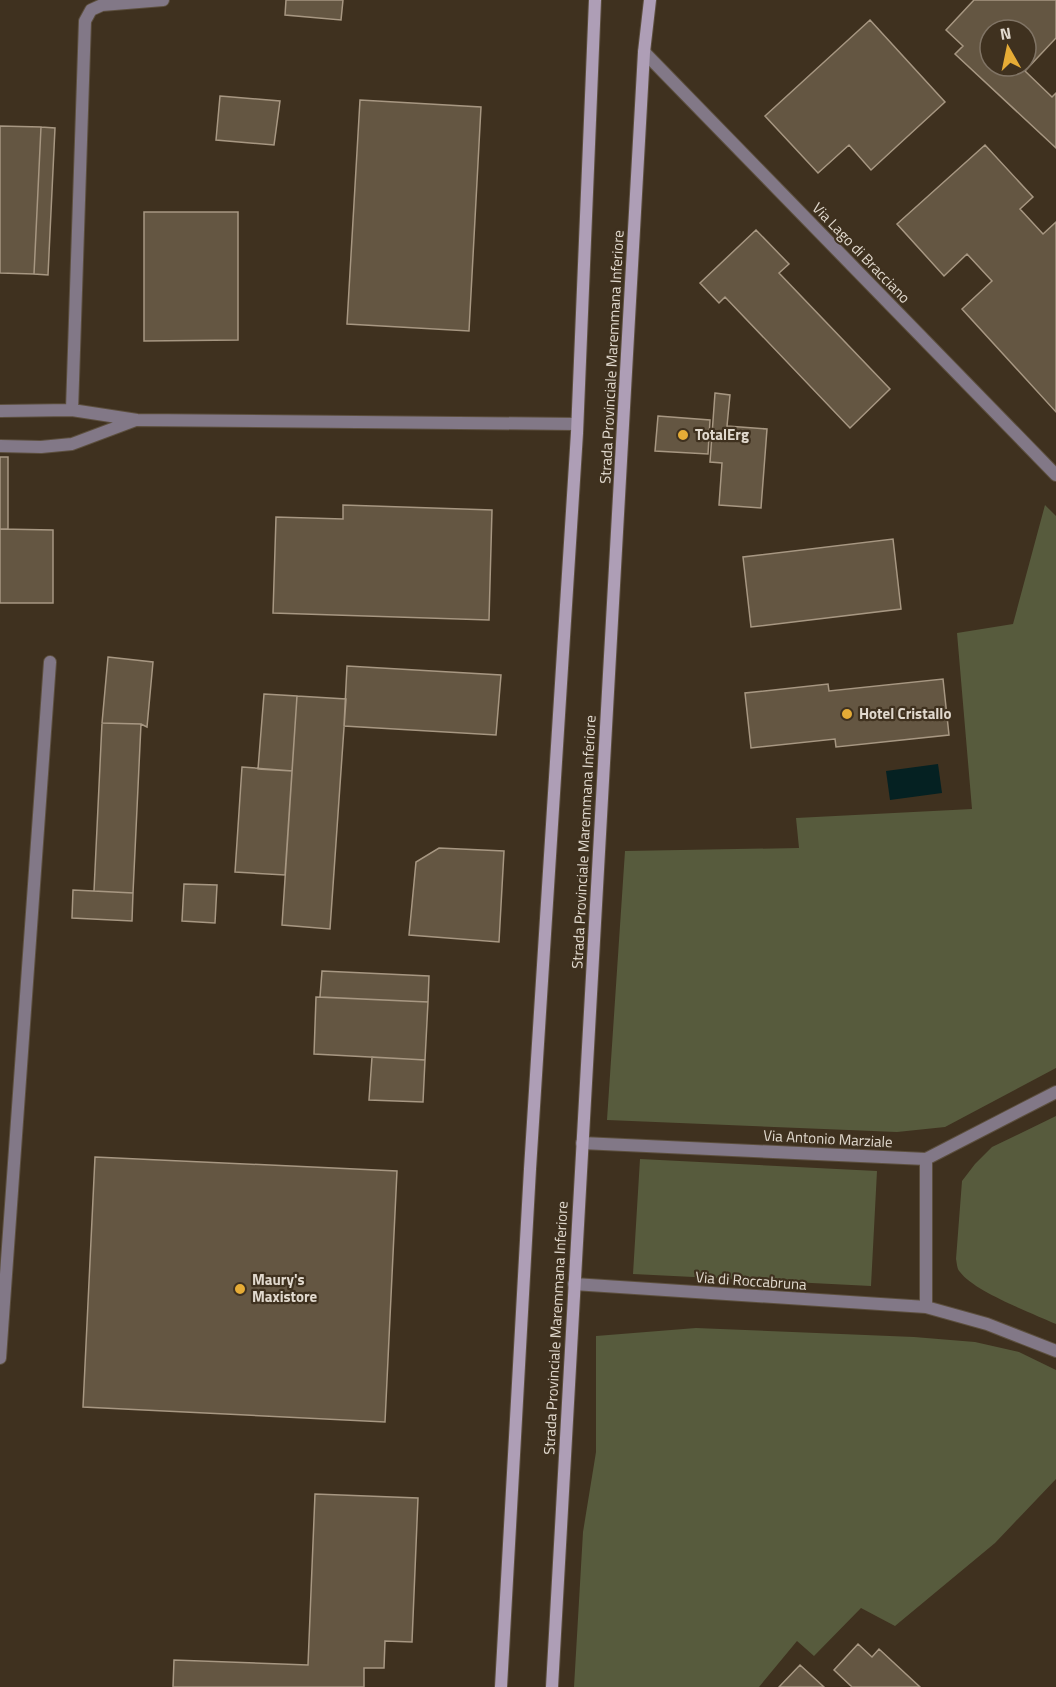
<svg xmlns="http://www.w3.org/2000/svg" width="1056" height="1687" viewBox="0 0 1056 1687" font-family="'Titillium Web',sans-serif">
  <rect width="100%" height="100%" fill="#3f311f"/>
  <!-- green -->
  <path fill="#575b3d" d="M1045 505 1056 516V1068L945 1127 897 1132 607 1120 625 851 799 848 796 818 972 809 957 633 1013 624Z
    M1056 1116V1324C1032 1313 975 1292 960 1272 957 1269 957 1264 956 1259L962 1181 975 1164 992 1147Z
    M640 1159 877 1171 871 1286 633 1274Z
    M696 1328 914 1337 975 1342 1019 1352 1056 1370V1479L995 1543 895 1626 861 1608 814 1656 797 1641 759 1687H574L583 1532 596 1452V1336Z"/>
  <!-- water -->
  <path fill="#052122" d="M938 764 942 793 890 800 886 771Z"/>
  <!-- building -->
  <path fill="#645642" stroke="#a79782" stroke-width="1.5" fill-rule="evenodd" d="M286 0H343L341 20 285 15Z
    M974 0H1056V38L1025 71 1052 97 1056 93V148L955 54 963 46 946 30ZM990 30H1026V66H990Z
    M870 20 945 102 871 170 849 145 818 173 765 116Z
    M220 96 280 101 274 145 216 140Z
    M360 100 481 107 469 331 347 324Z
    M0 126 41 127 34 274 0 273Z
    M41 127 55 128 48 275 34 274Z
    M985 145 1033 197 1020 209 1043 234 1056 222V412L962 309 992 281 967 254 944 276 897 224Z
    M144 212H238V340L144 341Z
    M756 230 789 264 779 273 890 389 850 428 725 297 719 303 700 283Z
    M715 393 730 395 727 426 767 429 761 508 719 505 722 463 710 462Z
    M658 416 710 420 708 454 655 451Z
    M0 457H8V529H0Z
    M343 505 492 510 489 620 273 613 276 517 343 519Z
    M0 529 53 530V603H0Z
    M893 539 901 609 751 627 743 557Z
    M108 657 153 662 147 727 141 724 102 723Z
    M347 666 501 675 496 735 344 726Z
    M943 679 949 735 836 747 835 739 751 748 745 693 828 684 829 691Z
    M264 694 297 696 292 771 258 769Z
    M297 696 346 699 330 929 282 925Z
    M102 723 141 724 133 893 94 891Z
    M242 767 292 771 285 875 235 872Z
    M439 848 504 851 499 942 409 935 416 862Z
    M184 884 217 885 215 923 182 921Z
    M73 890 133 893 132 921 72 918Z
    M322 971 429 976 428 1002 320 997Z
    M316 997 428 1002 425 1060 314 1054Z
    M372 1057 425 1060 423 1102 369 1100Z
    M95 1157 397 1171 385 1422 83 1407Z
    M315 1494 418 1498 412 1642 385 1641 384 1668H364V1687H173L174 1660 308 1665Z
    M858 1644 872 1657 879 1649 920 1687H852L834 1670Z
    M800 1665 824 1687H779Z"/>
  <g fill="none" stroke-linecap="round" stroke-linejoin="round">
    <!-- service casing -->
    <g stroke="#5c4f3e" stroke-width="14">
      <path id="service" d="M72 410 85 21 91 10 102 5 163 0
        M0 411 72 410 137 420 577 424
        M0 446 41 447 72 444 136 420"/>
    </g>
    <!-- minor casing -->
    <g stroke="#5c4f3e" stroke-width="14">
      <path id="minor" d="M644 52 1056 475
        M582 1143 926 1159 1056 1092
        M574 1284 926 1307 987 1324 1056 1351
        M926 1307V1159
        M0 1358 50 662"/>
    </g>
    <!-- secondary casing -->
    <g stroke="#5c4f3e" stroke-width="14">
      <path id="secondary" d="M501 1687 530 1169 577 433 595 0
        M552 1687 644 52 650 0"/>
    </g>
    <!-- service -->
    <use href="#service" stroke="#827887" stroke-width="12"/>
    <!-- minor -->
    <use href="#minor" stroke="#827887" stroke-width="12"/>
    <!-- secondary -->
    <use href="#secondary" stroke="#ae9eb6" stroke-width="12"/>
  </g>
  <!-- markers -->
  <g fill="#e6ac36" stroke="#3f311f" stroke-width="2">
    <circle cx="683" cy="435" r="6"/>
    <circle cx="847" cy="714" r="6"/>
    <circle cx="240" cy="1289" r="6"/>
  </g>
  <g text-anchor="middle" stroke-width="4.5" stroke-linejoin="round" paint-order="stroke">
    <!-- street labels -->
    <g font-size="15" fill="#e1d9ce" stroke="#3f311f">
      <text transform="translate(861 253) rotate(46)" y="5">Via Lago di Bracciano</text>
      <text transform="translate(612 357) rotate(-87)" y="5">Strada Provinciale Maremmana Inferiore</text>
      <text transform="translate(584 842) rotate(-87)" y="5">Strada Provinciale Maremmana Inferiore</text>
      <text transform="translate(828 1139) rotate(3)" y="5">Via Antonio Marziale</text>
      <text transform="translate(751 1281) rotate(4)" y="5">Via di Roccabruna</text>
      <text transform="translate(556 1328) rotate(-87)" y="5">Strada Provinciale Maremmana Inferiore</text>
    </g>
    <!-- poi labels -->
    <g font-size="15" font-weight="bold" fill="#e1d9ce" stroke="#3f311f" text-anchor="start">
      <text x="695" y="440">TotalErg</text>
      <text x="859" y="719">Hotel Cristallo</text>
      <text x="252" y="1285">Maury's<tspan x="252" dy="17">Maxistore</tspan></text>
    </g>
  </g>
  <!-- north arrow -->
  <g transform="translate(1008 48) rotate(351)"><circle r="28" fill="#3f311f" stroke="#807465" stroke-width="1.5"/>
  <path d="M0-4.5L10 22L0 15L-10 22Z" fill="#e6ac36"/>
  <text y="-9" font-size="16" font-weight="bold" text-anchor="middle" fill="#e1d9ce">N</text>
  </g>
</svg>
